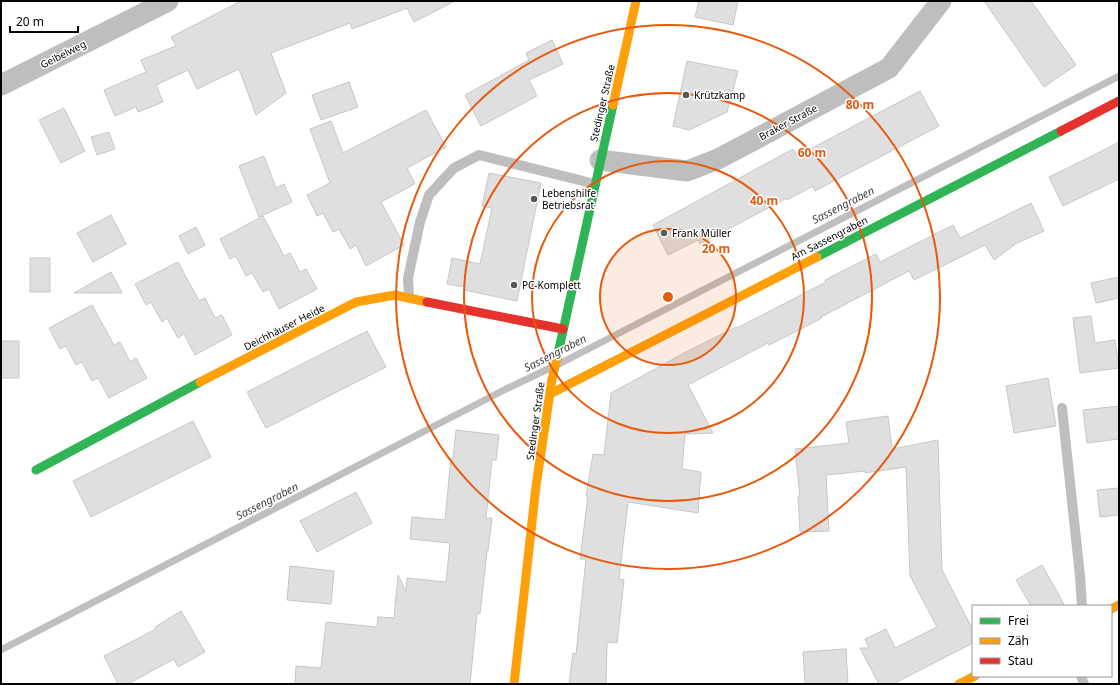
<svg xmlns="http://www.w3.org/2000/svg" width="1120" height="685" viewBox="0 0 1120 685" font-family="'Noto Sans',sans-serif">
  <rect width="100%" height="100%" fill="#fff"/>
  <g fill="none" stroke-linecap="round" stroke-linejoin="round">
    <!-- stream -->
    <path stroke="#bfbfbf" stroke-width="7" d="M559 364 1119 76
      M1 650 506 389 550 368"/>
  </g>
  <!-- building -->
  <path fill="#dfdfdf" stroke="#c7c7c7" d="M241 1H455L414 22 407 8 352 29 350 23 271 53 286 93 256 115 239 69 197 89 188 70 156 85 163 102 138 112 136 107 115 116 104 90 146 72 141 60 176 46 171 37Z
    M699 1H738L733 25 695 17Z
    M984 1H1031L1076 65 1044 87Z
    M552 40 563 64 529 80 537 96 481 126 465 95 529 60 526 53Z
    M687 61 738 71 727 112 689 130 673 126Z
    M349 82 358 107 321 120 312 95Z
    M920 91 939 126 815 191 813 186 787 200V198L700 244 698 240 668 255 653 225 793 149 797 156Z
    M64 108 85 151 61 163 39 120Z
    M426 110 446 147 407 168 415 184 381 202 404 245 366 266 356 245 350 249 339 229 333 232 323 213 317 216 307 195 330 183 310 129 331 121 343 153Z
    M109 132 115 149 97 155 91 137Z
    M1119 142V179L1063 206 1049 177 1094 155Z
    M264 156 276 188 284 184 292 202 259 217 239 166Z
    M489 173 541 183 517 301 464 290 465 287 447 284 452 258 480 264 492 208 482 206Z
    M1031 203 1044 231 1017 243 994 260 985 245 914 280 909 271 821 317 822 318 795 332 769 345 768 343 688 385 713 433 685 434 682 469 701 472 698 513 628 502 619 579 624 580 617 643 607 642 606 684H569L573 653 576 654 586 559H580L588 496H586L593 454 604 455 611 393 686 352 736 327 737 328 826 282 825 280 876 254 880 262 953 225 960 238Z
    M111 215 126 244 93 262 77 233Z
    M263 216 284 256 290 253 300 272 306 269 317 289 279 309 269 289 263 292 252 273 246 276 236 256 230 259 220 239Z
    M196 227 205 245 188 254 179 236Z
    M30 258H50V292H30Z
    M178 262 199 301 205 298 215 318 222 315 232 335 195 355 184 334 178 338 167 318 162 322 151 302 146 305 135 284Z
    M111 272 122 293H74Z
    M1119 277V298L1096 303 1091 283Z
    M92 305 114 345 120 342 130 362 136 358 147 378 109 398 98 378 92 381 82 362 76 365 66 346 60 349 49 328Z
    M1091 316 1095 343 1115 340 1119 368 1080 373 1073 318Z
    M367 331 386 367 266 428 247 392Z
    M1 341H19V378H1Z
    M1048 378 1056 426 1014 433 1006 386Z
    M1119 406V439L1087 443 1083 410Z
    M888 416 892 449 938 440 942 570 973 630V643L893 684H879L860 648H869L865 639 886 629 895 648 937 627 910 576 906 467 865 473V471L826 475 829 531 800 532 798 496H800L795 449 849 443 846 422Z
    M193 421 211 457 91 517 73 481Z
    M456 430 499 435 496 460H492L486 518H492L488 551H487L480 614 477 613 470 684H295L296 666 321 668 326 622 377 627 378 617 394 618 398 575 406 591 407 578 446 582 450 543 410 539 412 517 445 520 451 458H453Z
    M1119 488V515L1100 517 1097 490Z
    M356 492 372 523 317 552 300 521Z
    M1042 565 1065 606H1031L1016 580Z
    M290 566 334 571 331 604 287 600Z
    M181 611 205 652 178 667 174 659 128 684H118L104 656 156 629 155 627Z
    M846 649 848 684H805L803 652Z"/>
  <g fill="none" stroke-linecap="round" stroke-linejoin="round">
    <!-- lane -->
    <path stroke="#bebebe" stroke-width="10" d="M409 298 408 278 420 222 429 195 454 168 479 155 595 184
      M1062 408 1080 576 1082 606
      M1081 676 1084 684"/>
    <!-- street -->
    <path stroke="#bebebe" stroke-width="21" d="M1 85 168 1
      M600 160 687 171 718 159 889 68 941 1"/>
    <!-- fast -->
    <path stroke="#30b455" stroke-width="9" d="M817 257 1061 131
      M557 358 613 105
      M36 470 200 382"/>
    <!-- slow -->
    <path stroke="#ff9f0a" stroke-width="9" d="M613 105 636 1
      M200 382 356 302 395 295 427 302
      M550 394 817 257
      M1111 609 1119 605
      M514 684 536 486 552 379 557 358
      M959 684 975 676"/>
    <!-- jam -->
    <path stroke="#e5322d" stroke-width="9" d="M1061 131 1119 101
      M427 302 563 329"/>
  </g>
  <!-- distance rings -->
  <circle cx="668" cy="297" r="68" fill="#e8590c" fill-opacity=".12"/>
  <g fill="none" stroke="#e8590c" stroke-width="2">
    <circle cx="668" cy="297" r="68"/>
    <circle cx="668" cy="297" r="136"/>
    <circle cx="668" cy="297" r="204"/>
    <circle cx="668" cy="297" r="272"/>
  </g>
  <!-- markers -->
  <g fill="#595959" stroke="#fff" stroke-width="1.5">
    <circle cx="686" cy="95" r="4"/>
    <circle cx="534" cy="199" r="4"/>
    <circle cx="664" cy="233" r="4"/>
    <circle cx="514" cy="285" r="4"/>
  </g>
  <g text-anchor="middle" stroke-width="3" stroke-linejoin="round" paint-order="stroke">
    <!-- street labels -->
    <g font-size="10" fill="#000" stroke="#fff">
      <text transform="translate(63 54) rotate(-27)" y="4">Geibelweg</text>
      <text transform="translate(602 103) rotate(-77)" y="4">Stedinger Straße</text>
      <text transform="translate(788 122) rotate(-28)" y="4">Braker Straße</text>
      <text transform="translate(829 238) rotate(-27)" y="4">Am Sassengraben</text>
      <text transform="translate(284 327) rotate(-27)" y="4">Deichhäuser Heide</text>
      <text transform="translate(535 421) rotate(-82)" y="4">Stedinger Straße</text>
    </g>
    <!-- poi labels -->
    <g font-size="10" fill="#000" stroke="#fff" text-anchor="start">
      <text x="694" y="99">Krützkamp</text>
      <text x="542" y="197">Lebenshilfe<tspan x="542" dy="12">Betriebsrat</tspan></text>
      <text x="672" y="237">Frank Müller</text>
      <text x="522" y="289">PC-Komplett</text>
    </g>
    <!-- water labels -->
    <g font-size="11" font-style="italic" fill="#444" stroke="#fff">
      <text transform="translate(843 205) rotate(-27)" y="4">Sassengraben</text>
      <text transform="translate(555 353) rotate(-27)" y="4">Sassengraben</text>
      <text transform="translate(267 501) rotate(-27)" y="4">Sassengraben</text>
    </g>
  </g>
  <circle cx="668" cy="297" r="6" fill="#e8590c" stroke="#fff" stroke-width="2"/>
  <g font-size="12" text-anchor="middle" font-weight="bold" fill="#e8590c" stroke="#fff" stroke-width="3" stroke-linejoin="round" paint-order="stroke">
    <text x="860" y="109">80 m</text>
    <text x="812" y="157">60 m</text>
    <text x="764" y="205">40 m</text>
    <text x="716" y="253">20 m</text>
  </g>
  <!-- border -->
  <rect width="1120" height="685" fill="none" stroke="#000000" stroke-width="4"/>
  <!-- legend -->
  <rect x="972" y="605" width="140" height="72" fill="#ffffff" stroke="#999999"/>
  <rect x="980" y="618" width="20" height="6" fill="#30b455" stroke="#999999"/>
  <text x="1008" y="625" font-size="12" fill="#000000">Frei</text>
  <rect x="980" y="638" width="20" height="6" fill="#ff9f0a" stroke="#999999"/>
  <text x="1008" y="645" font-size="12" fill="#000000">Zäh</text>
  <rect x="980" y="658" width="20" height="6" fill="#e5322d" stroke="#999999"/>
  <text x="1008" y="665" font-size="12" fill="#000000">Stau</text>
  <!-- scale -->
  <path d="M10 26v6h68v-6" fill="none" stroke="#000000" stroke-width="2"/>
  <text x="16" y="26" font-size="12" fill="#000000" stroke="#ffffff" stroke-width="3" paint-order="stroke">20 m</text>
</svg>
